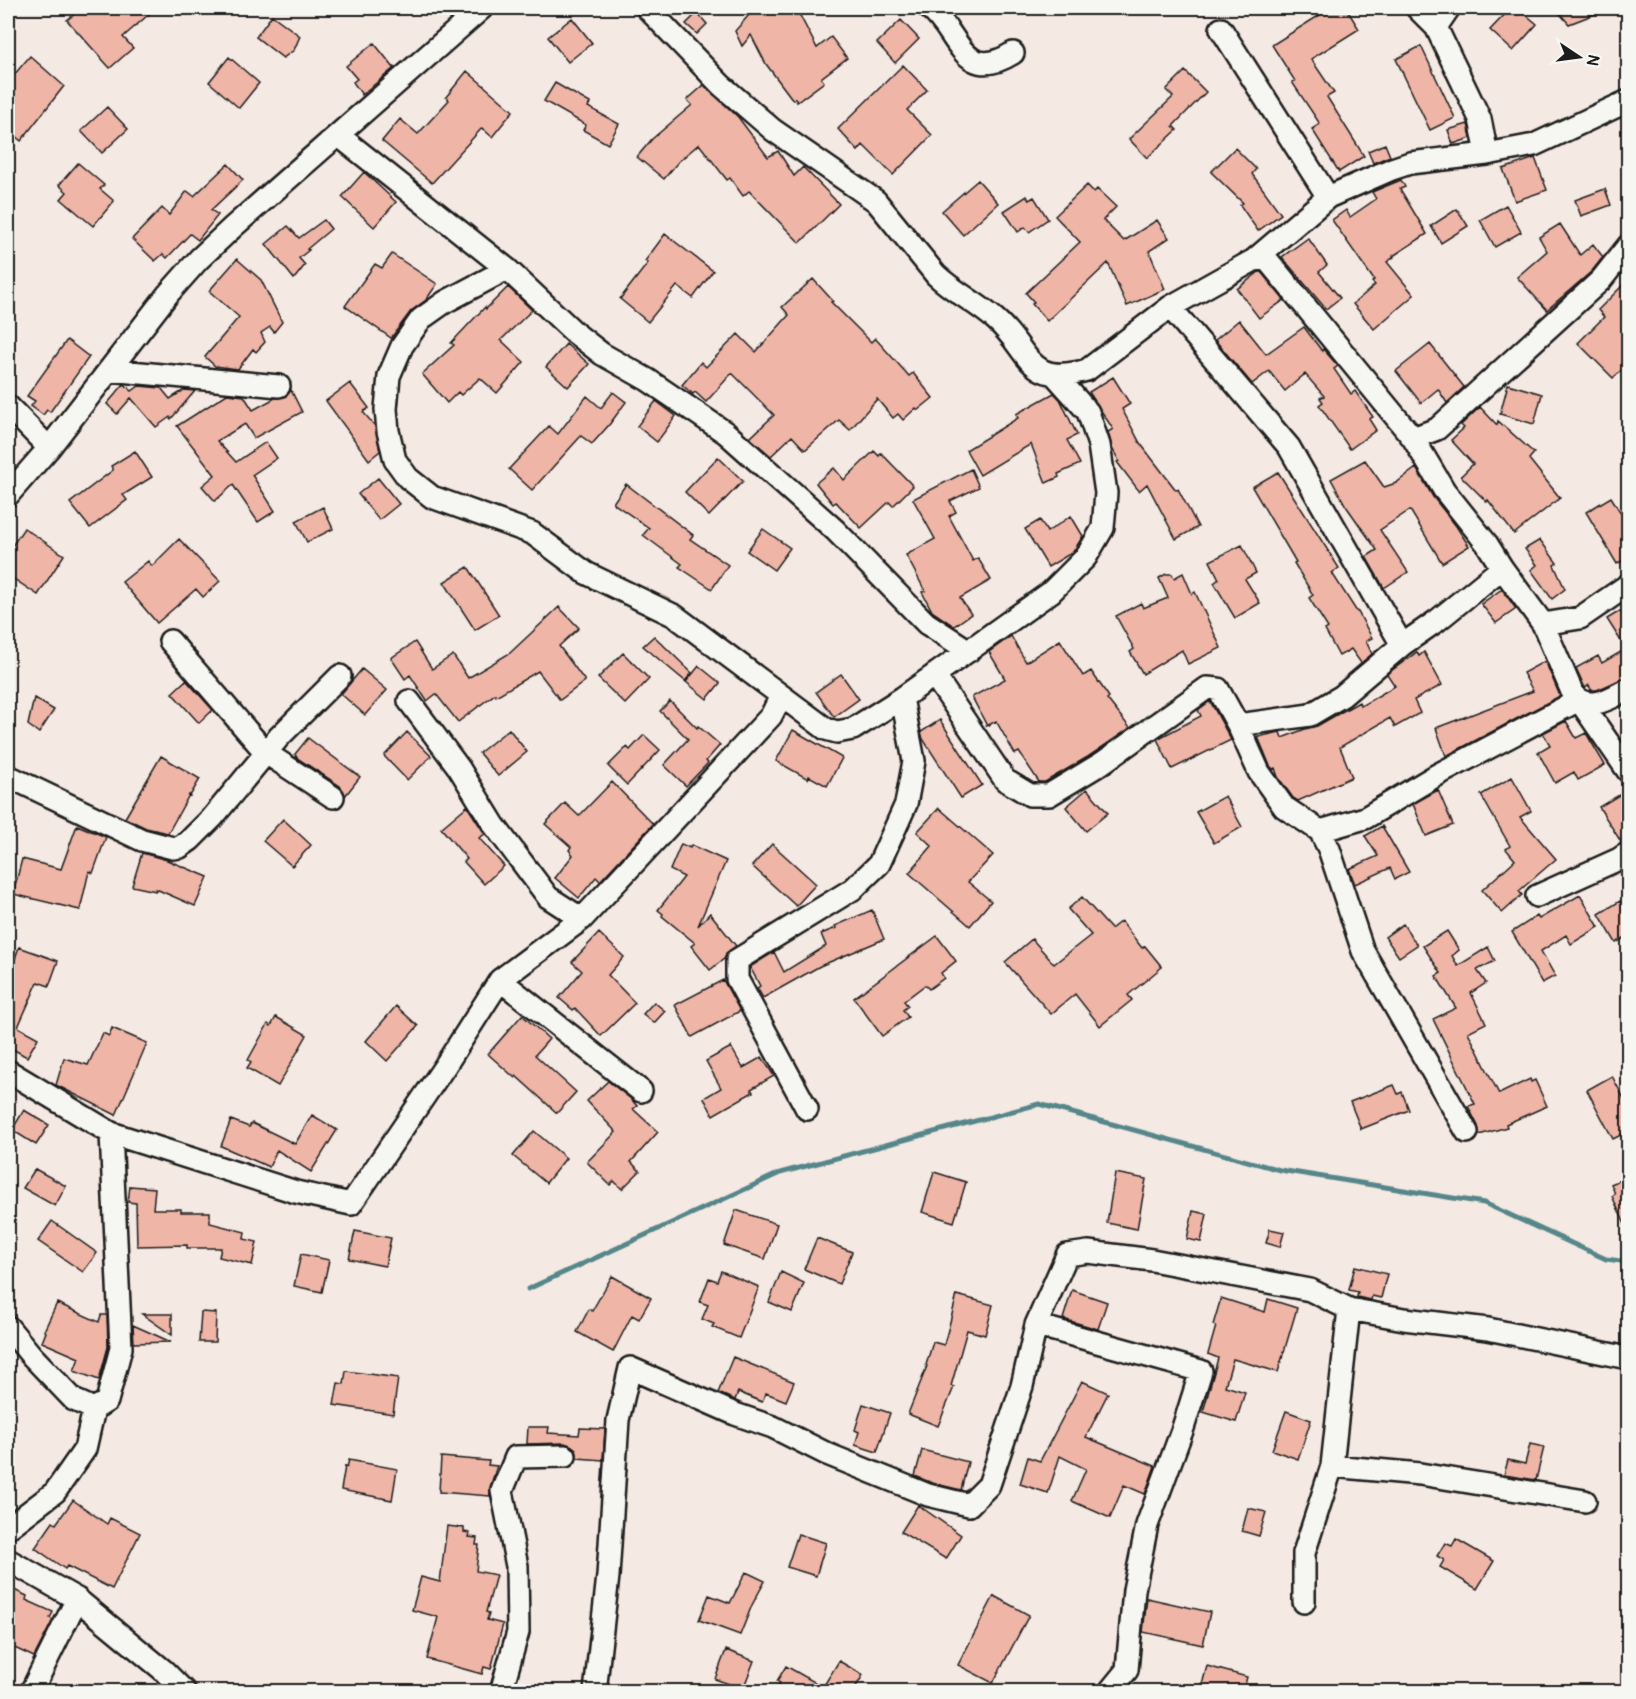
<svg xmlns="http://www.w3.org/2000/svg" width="1636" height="1699" viewBox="0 0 1636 1699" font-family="Pangolin,sans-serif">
  <rect width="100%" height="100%" fill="#f5e9e3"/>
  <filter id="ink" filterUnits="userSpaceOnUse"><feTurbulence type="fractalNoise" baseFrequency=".0167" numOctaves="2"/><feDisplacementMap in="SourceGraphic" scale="12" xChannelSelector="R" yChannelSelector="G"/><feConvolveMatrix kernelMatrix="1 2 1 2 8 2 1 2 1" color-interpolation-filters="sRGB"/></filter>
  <g filter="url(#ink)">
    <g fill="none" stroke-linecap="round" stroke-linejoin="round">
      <!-- stream -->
      <path stroke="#55868a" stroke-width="5" d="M528 1289 780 1173 1039 1104 1280 1170 1484 1203 1606 1259 1628 1262"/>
    </g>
    <!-- building -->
    <path fill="#efb5a7" stroke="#1c1c1c" stroke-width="1.5" d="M82 8H156L123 37 133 48 110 68 67 20Z
      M755 8H796L817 48 831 37 847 58 821 78 824 82 797 102 795 98 793 100 766 64 751 35 742 46 735 31Z
      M1331 8H1346L1359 29 1311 59 1334 93 1327 97 1364 156 1339 172 1312 129 1320 124 1292 82 1295 81 1272 45Z
      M1511 8H1518L1537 24 1513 51 1490 30Z
      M1555 8H1608V9L1569 24Z
      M697 13 707 24 697 34 686 24Z
      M272 15 300 36 294 50 283 58 256 37Z
      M572 18 592 43 568 62 548 37Z
      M901 20 919 39 895 63 877 43Z
      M374 43 394 68 362 95 353 82 357 79 346 66Z
      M1421 46 1455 118 1430 130 1396 59Z
      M30 56 64 86 21 141 8 130V82Z
      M229 57 259 83 239 108 209 82Z
      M903 65 927 90 907 110 932 135 893 175 863 145 858 151 838 129Z
      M467 71 513 111 492 137 482 128 432 183 382 141 400 119 418 134 449 100 446 97Z
      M1185 71 1206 92 1173 126 1177 130 1147 158 1129 139 1173 97 1166 90Z
      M555 83 590 103 588 107 619 124 608 144 583 130 586 125 544 101Z
      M704 85 738 117 768 157 778 151 794 176 803 167 839 204 800 243 749 191 743 196 730 178 727 180 699 144 678 162 664 179 637 157 652 139 692 105 687 100Z
      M107 107 128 129 102 153 81 131Z
      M1468 124 1471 138 1453 144 1448 130Z
      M1385 144 1390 156 1373 163 1368 151Z
      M1235 148 1256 169 1252 174 1281 214 1258 231 1240 205 1243 203 1211 172Z
      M1535 158 1547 190 1515 201 1503 169Z
      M78 163 104 185 100 189 114 201 93 226 61 199 67 192 59 185Z
      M228 164 243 180 211 210 218 215 198 240 190 234 167 258 163 254 155 261 132 239 162 208 169 215 187 191 194 196Z
      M364 172 396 202 374 227 342 197Z
      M978 180 998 203 963 235 942 211Z
      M1401 180 1405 187 1400 189 1427 234 1393 256 1394 257 1387 262 1414 295 1374 329 1353 304 1375 285 1372 282 1374 280 1332 220 1346 210 1350 217 1376 199 1372 192Z
      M1087 185 1094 192 1097 189 1116 207 1103 220 1124 241 1157 220 1169 238 1149 251 1165 289 1127 306 1108 263 1047 321 1032 304 1034 302 1026 293 1080 242 1055 216Z
      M1605 189 1611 205 1581 216 1575 200Z
      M1027 196 1029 200 1034 197 1048 219 1029 232 1025 227 1018 232 1004 211Z
      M1506 205 1521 232 1495 247 1480 220Z
      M1457 209 1468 226 1441 243 1431 226Z
      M324 220 331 229 307 249 309 250 299 258 305 265 294 279 266 244 288 226 299 238Z
      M1560 224 1580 255 1593 244 1603 257 1592 271 1547 310 1517 277 1547 251 1539 237Z
      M665 234 713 271 693 298 677 286 648 322 620 299 648 263 645 261Z
      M1308 238 1327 265 1319 272 1340 298 1326 309 1282 257Z
      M392 254 437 284 426 300 411 311 391 338 345 306 375 264 382 268Z
      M237 259 261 280 282 322 274 332 270 327 261 333 265 342 256 352 253 349 238 369 215 366 205 357 239 317 209 291Z
      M1259 272H1261L1284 300 1259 318 1237 289Z
      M813 279 833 301 831 302 871 342 875 338 909 376 913 373 933 398 918 410 916 408 903 420 898 414 893 418 877 399 850 430 839 420 805 450 792 436 771 456 750 438 774 415 732 373 706 402 695 392 693 394 682 385 701 362 706 367 738 334 756 352 789 315 782 307Z
      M1629 279V363L1613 378 1578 343 1604 317 1598 310Z
      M508 287 532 310 501 340 524 362 497 393 480 378 461 395 458 392 447 403 422 374 454 345 451 343 485 307 486 309Z
      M1239 320 1266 354 1304 327 1322 351 1323 349 1338 366 1334 369 1351 394 1355 391 1373 417 1369 419 1376 430 1350 449 1319 405 1323 402 1320 398 1324 396 1305 374 1285 391 1269 371 1252 384 1215 340Z
      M67 340 89 357 50 412 47 410 43 415 31 406 35 401 27 396Z
      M566 344 589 364 568 387 546 367Z
      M1430 344 1464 387 1447 403 1438 389 1421 403 1396 371Z
      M1113 377 1130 404 1122 409 1140 443 1176 490 1178 489 1198 527 1176 539 1147 484 1139 491 1117 462 1119 461 1112 448 1108 432 1113 429 1089 392Z
      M350 383 369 408 363 412 375 426 380 451 369 460 326 401Z
      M124 384 132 391 139 386 161 388 170 399 184 390 195 391 171 419 170 417 156 427 131 398 117 414 107 404Z
      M1508 384 1542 394 1534 424 1500 414Z
      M291 390 302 412 254 438 245 424 217 441 236 462 266 442 277 458 252 475 275 511 258 522 233 485 215 501 202 486 215 475 177 426 227 394 244 396 253 410 275 398 285 397Z
      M613 392 626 402 609 425 592 444 581 436 532 490 509 469 549 426 558 434 587 396 601 408Z
      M1054 393 1060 399 1077 435 1067 440 1080 464 1058 474 1059 477 1046 483 1031 444 980 475 966 450 1018 418 1016 414Z
      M656 401 676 416 657 442 637 426Z
      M1480 407 1497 425 1498 421 1534 453 1529 459 1560 498 1514 534 1488 500 1487 502 1461 476 1473 464 1451 440 1464 428 1461 425Z
      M135 451 152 477 123 495 127 500 90 528 70 503 113 470 111 466Z
      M874 451 879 456 881 453 913 486 893 506 889 502 861 528 836 502 833 504 816 483 834 468 844 480Z
      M718 457 743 481 709 516 685 492Z
      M1365 460 1384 487 1396 483 1416 468 1433 497 1456 526 1469 546 1442 563 1410 510 1380 530 1408 572 1384 588 1366 557 1377 550 1346 506 1331 479Z
      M971 469 979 487 950 501 956 512 949 516 973 561 978 558 991 580 960 598 971 614 954 626 932 611 922 592 925 591 906 555 935 539 913 499Z
      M1278 472 1339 568 1332 573 1357 612H1358L1372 638 1366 641 1372 654 1361 663 1351 649 1339 656 1325 630 1328 628 1309 598 1313 595 1294 563 1296 562 1252 487Z
      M378 478 399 504 379 520 358 494Z
      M626 484 693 535 690 539 728 565 712 589 679 567 682 564 643 535 649 528 613 503Z
      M1611 497 1629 526V557L1617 564 1586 512Z
      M323 507 333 529 307 542 296 521Z
      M1071 516 1083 536 1073 552 1048 567 1025 529 1040 520 1047 532Z
      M24 528 64 555 38 595 8 575V552Z
      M763 529 790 548 774 570 747 551Z
      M179 539 220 581 203 597 196 589 157 623 122 582 148 561 152 566Z
      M1540 540 1557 563 1554 565 1565 589 1552 599 1531 570 1537 565 1525 549Z
      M1242 545 1256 573 1245 579 1260 603 1235 618 1214 583 1219 579 1210 561Z
      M468 567 499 615 475 630 444 582Z
      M1183 573 1192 594 1195 592 1221 648 1188 664 1182 650 1143 674 1130 652 1134 649 1116 616 1141 603 1143 608 1168 598 1159 578 1166 574H1172L1174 578Z
      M1502 589 1516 609 1496 623 1481 604Z
      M559 607 579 628 559 646 585 681 560 700 538 671 496 696 495 694 458 722 436 694 427 701 410 675 405 679 391 658 415 642 432 669 453 655 468 678 510 653Z
      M1620 611 1629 624V676L1597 690H1591L1589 685 1585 688 1576 668 1598 656 1602 663 1626 649 1607 619Z
      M654 636 692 673 685 681 643 646Z
      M1011 636 1026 662 1060 640 1083 676 1091 671 1109 697 1107 699 1130 728 1086 758 1045 782H1039L1019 752 1015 754 996 721 987 726 972 697 1005 679 989 652Z
      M1417 652 1419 656 1424 652 1442 685 1414 700 1420 713 1395 727 1390 718 1340 747 1352 777 1298 801 1293 798 1278 777 1275 768 1273 769 1270 766 1258 737 1280 732 1282 738 1305 729 1317 726 1359 702 1361 706 1395 686 1387 674Z
      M623 653 649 679 625 704 598 678Z
      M1545 661 1560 696 1446 756 1436 728 1533 691 1523 673Z
      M699 666 720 683 707 699 686 682Z
      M362 669 387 690 365 715 341 694Z
      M841 674 859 699 834 717 816 692Z
      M186 680 213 710 199 723 172 693Z
      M34 698 54 710 39 733 28 725Z
      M670 701 697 728 698 726 720 745 706 761 708 763 686 786 664 765 688 739 660 711Z
      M1210 701 1231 740 1172 769 1157 739 1201 716 1198 710Z
      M940 720 982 785 961 798 923 739 921 732Z
      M1566 721 1576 738 1586 733 1605 765 1578 780 1574 772 1555 783 1538 752 1550 745 1543 733Z
      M509 729 527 752 498 776 479 753Z
      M793 730 842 758 827 786 809 776 808 779 776 761Z
      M407 732 431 756 407 780 384 756Z
      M644 735 660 750 627 785 608 766 627 747 630 750Z
      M308 738 360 777 345 796 340 786 297 758 295 754Z
      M161 756 200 779 190 796 189 795 168 833 146 828 125 818Z
      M1512 777 1531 811 1520 817 1556 859 1519 891 1522 895 1502 913 1482 890 1515 860 1506 849 1510 846 1481 795Z
      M612 782 653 824 600 881 596 877 579 898 555 878 573 855 569 850 571 847 545 824 565 803 579 816Z
      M1087 789 1108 813 1086 831 1066 807Z
      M1629 789V840L1621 842 1599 807Z
      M1438 790 1453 825 1426 836 1413 804Z
      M1225 796 1242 827 1214 843 1196 812Z
      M467 806 485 834 479 838 504 866 484 884 464 862 467 859 441 828Z
      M939 808 993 855 968 882 991 901 970 926 909 873 932 846 917 832Z
      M283 819 311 845 292 866 263 841Z
      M77 825 106 837 93 873 89 871 80 910 13 894 22 859 61 869Z
      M1382 826 1409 872 1395 879 1390 868 1355 884 1349 869 1378 856 1365 836Z
      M681 844 690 848 691 845 726 861 698 926 710 913 736 946 726 953 725 958 710 970 691 946 695 943 662 916 663 914 658 910 684 877 670 870Z
      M772 844 816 884 796 906 752 866Z
      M142 853 167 860 208 877 195 906 156 889V891L132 886Z
      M1580 895 1599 927 1571 944 1566 935 1541 951 1555 976 1542 983 1512 932 1537 916 1539 919Z
      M1082 897 1111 929 1121 921 1142 948 1145 946 1162 967 1128 995 1132 1000 1100 1026 1075 994 1051 1014 1005 962 1032 939 1054 964 1091 935 1068 909Z
      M1620 901 1629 915V935L1616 943 1599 914Z
      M872 910 884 939 820 966 763 998 757 988 760 986 750 967 774 952 784 972 826 946 821 934 836 928 835 926Z
      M1403 924 1417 945 1399 957 1385 937Z
      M1447 931 1459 950 1452 956 1458 966 1488 947 1495 961 1477 970 1486 983 1471 993 1486 1023 1468 1032 1499 1094 1530 1079 1531 1082 1535 1080 1547 1106 1506 1124 1507 1127 1479 1135 1478 1126 1468 1106 1475 1104 1433 1019 1456 1008 1436 976 1441 973 1423 946Z
      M599 933 624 957 608 975 635 1003 601 1036 575 1008 573 1010 559 998 582 971 572 962Z
      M937 936 956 961 941 973 944 978 929 989 925 985 904 1001 908 1006 903 1010 908 1017 882 1036 854 998Z
      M19 947 58 961 49 986 38 982 18 1027 38 1038 27 1057 9 1047 8 1051V979Z
      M723 980 740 1011 692 1037 675 1005Z
      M654 1002 665 1011 654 1023 643 1014Z
      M396 1006 418 1026 387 1061 366 1041Z
      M522 1015 549 1039 535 1055 576 1092 557 1113 516 1076 515 1078 488 1054Z
      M276 1017 307 1035 278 1086 247 1068 251 1062 248 1060 268 1024 271 1026Z
      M112 1028 147 1043 116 1115 56 1085 64 1058 88 1065 103 1033 109 1036Z
      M731 1047 743 1068 762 1057 774 1076 751 1089 753 1092 713 1115 704 1098 721 1088 706 1061Z
      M1612 1076 1629 1108V1131L1613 1139 1587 1090Z
      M608 1081 631 1099 637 1106 633 1109 658 1132 631 1162 640 1171 622 1189 614 1181 610 1185 587 1162 616 1132 587 1101Z
      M1394 1085 1398 1094 1402 1092 1409 1110 1361 1129 1350 1102Z
      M24 1110 49 1125 36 1145 12 1130Z
      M312 1115 337 1130 311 1172 277 1150 269 1167 221 1146 231 1120 249 1127 252 1123 295 1144Z
      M534 1131 566 1158 546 1183 513 1156Z
      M35 1169 66 1186 55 1206 23 1188Z
      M934 1172 966 1182 954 1222 922 1212Z
      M1115 1173 1146 1179 1137 1229 1107 1223Z
      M1629 1176V1233L1612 1196 1615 1194 1611 1184Z
      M130 1186 155 1188 153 1209H181V1212H210V1223L245 1232 244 1239 257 1242 252 1265 219 1257 221 1248H187V1245L137 1246 136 1203 128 1202Z
      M736 1210 777 1224 765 1259 724 1245Z
      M1193 1211 1207 1214 1201 1242 1187 1239Z
      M52 1221 97 1253 83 1272 38 1241Z
      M1270 1229 1284 1232 1280 1247 1266 1243Z
      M355 1231 391 1238 385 1266 349 1259Z
      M817 1238 852 1252 839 1284 804 1269Z
      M301 1254 329 1260 322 1292 294 1286Z
      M1355 1266 1387 1274 1381 1298 1372 1296 1371 1300 1366 1299 1357 1297 1358 1292 1349 1290Z
      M721 1271 759 1287 739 1338 712 1327 714 1324 702 1319 708 1305 700 1302 709 1278 717 1281Z
      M781 1272 804 1283 792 1312 769 1302Z
      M612 1276 651 1298 639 1319 632 1315 613 1352 577 1332 589 1309 592 1311Z
      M1072 1290 1107 1302 1098 1329 1063 1319Z
      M957 1295 993 1305 985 1335 967 1330 951 1386 954 1387 938 1426 908 1414 927 1366 926 1365 933 1342 944 1345Z
      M1221 1298 1265 1312 1268 1299 1297 1308 1278 1372 1233 1359 1225 1386 1245 1392 1236 1422 1203 1412 1218 1358 1208 1354 1216 1326 1213 1325Z
      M57 1303 99 1322 101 1315H107L108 1347 99 1380 74 1371 79 1358 42 1342 46 1332 44 1331Z
      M201 1312 216 1313 215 1342H199Z
      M142 1314H172V1335Z
      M133 1325 171 1342 134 1343Z
      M733 1357 794 1382 786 1401 766 1393 762 1402 738 1392 735 1400 718 1393Z
      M346 1371 398 1378 393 1414 334 1405 338 1383 344 1384Z
      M1082 1381 1108 1393 1086 1437 1155 1466 1145 1494 1124 1485 1110 1518 1072 1501 1086 1469 1060 1456 1048 1493 1020 1484 1028 1457 1040 1461Z
      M863 1404 890 1413 877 1452 855 1445 859 1432 855 1430Z
      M1286 1411 1311 1420 1298 1459 1272 1450Z
      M528 1427H549L548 1433 579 1435 580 1428 605 1429 603 1460 577 1458 576 1449 565 1443 527 1444Z
      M1530 1444 1544 1447 1536 1480 1504 1475 1508 1460 1525 1464Z
      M922 1450 968 1462 961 1490 932 1483 915 1476Z
      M441 1457 489 1461 488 1465 497 1466 490 1487V1496L439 1492Z
      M349 1460 397 1469 392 1500 341 1490 345 1466 347 1467Z
      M73 1500 107 1524 110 1518 140 1533 112 1589 67 1566 65 1569 35 1548 53 1522 56 1524Z
      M918 1505 961 1535 946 1559 901 1532Z
      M1248 1508 1266 1512 1259 1536 1242 1531Z
      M447 1526 464 1528V1532L470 1533 469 1537 477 1538 476 1545H479L476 1571 496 1575 486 1612 489 1613 487 1620 503 1624 491 1669 484 1667 482 1674 427 1659 438 1617 412 1610 421 1577 440 1582Z
      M798 1534 826 1543 816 1576 787 1567Z
      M1456 1539 1494 1561 1477 1589 1440 1567 1444 1560 1437 1556 1445 1543 1452 1546Z
      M746 1572 765 1581 752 1605 740 1635 699 1620 709 1595 730 1603Z
      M12 1589 27 1596 26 1600 53 1612 50 1618 53 1620 34 1657 8 1645V1599Z
      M994 1596 1029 1615 993 1683 958 1665Z
      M1147 1598 1210 1612 1203 1645 1143 1632Z
      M726 1650 754 1661 743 1689 715 1679Z
      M839 1661 863 1675 853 1692H775L780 1683 777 1681 786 1666 823 1687Z
      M1207 1666 1247 1677 1243 1692H1200Z"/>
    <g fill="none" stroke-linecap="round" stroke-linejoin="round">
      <!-- minor casing -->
      <g stroke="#1c1c1c" stroke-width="26">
        <path id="minor" d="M647 8 721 85 773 130 876 201 936 275C954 292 977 303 995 319 1031 350 1026 387 1087 370L1170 307 1254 260 1263 259 1269 262 1413 438 1444 490 1487 544 1502 568 1543 624 1573 694C1589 713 1611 698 1628 689
          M929 8C959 31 962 85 1013 53
          M1417 8 1436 27 1480 119 1487 154
          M1436 27 1449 8
          M1221 29 1328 197
          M338 135 507 269 575 333 602 354 648 380 726 433 835 530 926 623 969 651
          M1254 260 1328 197 1392 169 1410 163 1487 154 1534 145 1628 101
          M507 269 445 302 421 319 402 346 389 376 386 409 388 431 395 460 408 478 432 497 532 533 586 573 675 616 826 729 837 732 853 729 902 698 1051 592 1086 557 1103 528 1106 493 1099 445 1088 412 1055 375
          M1170 307 1289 447 1402 645 1438 620 1502 568
          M109 370 279 386
          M8 406 49 448
          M1413 438 1437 429 1601 280 1628 246
          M8 495 49 448 168 294 199 259 233 227 482 8
          M1543 624 1580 618 1628 585
          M170 641 266 753 333 797
          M934 675 1005 780 1030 795H1049L1102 763 1207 688 1218 689 1238 725 1259 772 1284 807 1320 831 1329 849 1363 951 1467 1132
          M409 701 459 768 494 825 548 897 582 919
          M1238 725 1310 715 1342 696 1402 645
          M8 776 142 840 173 848 180 847 190 840 213 817 279 737 340 676
          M1320 831 1365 818 1437 775 1579 700 1628 771
          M1537 896 1619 859 1628 853
          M500 980 641 1091
          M8 1071 111 1133 296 1192 351 1204 445 1066 500 980 582 919 771 716 781 696
          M807 1109 737 979V960L853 889 879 864 906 804 914 761 902 698
          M1036 1325 1201 1371 1183 1428 1147 1525 1134 1590 1127 1670 1109 1692
          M8 1327 31 1355 74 1400 94 1409 107 1401 121 1348 111 1133
          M1332 1466 1420 1474 1585 1501
          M8 1528 55 1492 85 1449 94 1409
          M8 1560 77 1599 163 1670 185 1692
          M1304 1602V1553L1332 1466 1349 1309
          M31 1692 77 1599
          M501 1692 518 1632 517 1566 502 1491 516 1457 565 1456
          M595 1692 608 1576 618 1420 630 1368 735 1414 773 1427 827 1454 928 1495 969 1505 989 1485 1022 1386 1036 1325 1067 1255 1088 1252 1152 1260 1310 1290 1349 1309 1404 1319 1488 1329 1628 1358"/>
      </g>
      <!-- minor -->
      <use href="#minor" stroke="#f6f6f2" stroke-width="21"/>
    </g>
  </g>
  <!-- margin -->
  <rect width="1636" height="1699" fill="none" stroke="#f6f6f2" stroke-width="30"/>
  <rect x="15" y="15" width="1606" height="1669" fill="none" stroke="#1c1c1c" stroke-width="2" filter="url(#ink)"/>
  <!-- north arrow -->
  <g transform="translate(1579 57) rotate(103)" stroke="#f6f6f2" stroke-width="4.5" paint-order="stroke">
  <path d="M0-4.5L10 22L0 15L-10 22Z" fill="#1c1c1c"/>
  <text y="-9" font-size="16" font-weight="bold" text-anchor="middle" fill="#1c1c1c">N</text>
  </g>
</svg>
